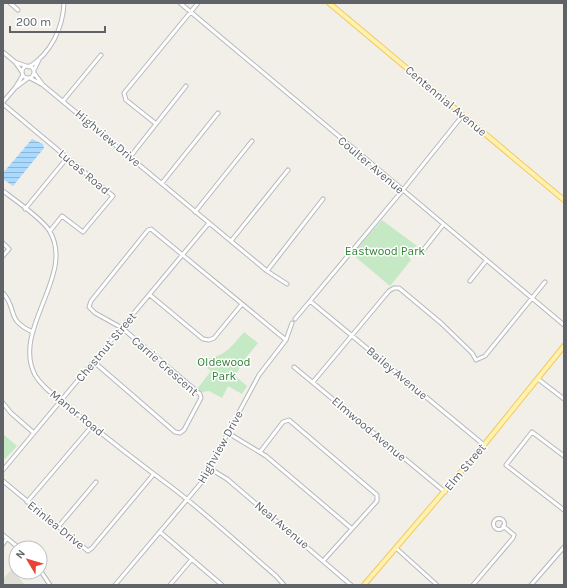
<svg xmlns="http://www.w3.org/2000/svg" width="567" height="588" viewBox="0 0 567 588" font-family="Karla,sans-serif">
  <defs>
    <pattern id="water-rules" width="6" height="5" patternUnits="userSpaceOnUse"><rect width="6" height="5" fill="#aadaff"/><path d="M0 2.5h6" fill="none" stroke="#8eb4d2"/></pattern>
  </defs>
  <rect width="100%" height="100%" fill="#f1efe8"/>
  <!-- education -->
  <path fill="#e1ded6" d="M12 569 25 585H3V579Z"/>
  <!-- green -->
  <path fill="#c5e8c5" d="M382 220 417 246 409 250 408 256 411 260 390 286 352 254Z
    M244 332 258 343 244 360 235 376 247 386 242 394 228 386 222 398 209 391 202 392 197 389 211 371 196 359C222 359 228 351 244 332Z
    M3 434 17 446 3 461Z"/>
  <!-- water -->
  <path fill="url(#water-rules)" d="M32 139 43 144 44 148 13 186 3 179V173Z"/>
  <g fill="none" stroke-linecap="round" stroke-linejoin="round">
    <!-- minor casing -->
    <g stroke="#b5b8bc" stroke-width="5">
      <path id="minor" d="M10 3 18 10
        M180 3 564 325
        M3 52 15 62 22 72
        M15 62 26 66
        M22 72a6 6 0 1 1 12 0a6 6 0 1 1-12 0Z
        M29 67C51 53 63 28 64 3
        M34 70 40 58
        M34 73 43 85 267 271 287 284
        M30 78 43 85
        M15 88 27 79
        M63 101 101 55
        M3 102 15 88 23 75
        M3 104 113 196 83 232 62 216 50 231
        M155 123 126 100 124 93 198 3
        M130 157 186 86
        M162 183 218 113
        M3 191C15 200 41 218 49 230 77 274 11 329 35 375 43 389 59 398 70 408 103 435 136 461 170 486 207 514 241 546 276 576L284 585
        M25 209 67 158
        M195 212 252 141
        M231 241 288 170
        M3 243 9 249 3 256
        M414 254 424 249 443 225
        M267 271 323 199
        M470 281 486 261
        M3 293C18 309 5 320 33 332
        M150 295 203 339 209 340 214 338 242 304
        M310 301 484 445
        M295 319 402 191 463 115
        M286 340 292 323
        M94 362 175 432 180 433 184 430 201 398 200 394 122 328 95 313 89 307 91 301 148 230 151 229 286 340 259 375 201 483 115 585
        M294 367 445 492
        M538 379 564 399
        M313 382 389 291 394 288H399L441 323 472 353 476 360 485 356 545 282
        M3 403 11 413 34 433
        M228 433 266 456 351 528
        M260 452 283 422 289 420 377 495V501L324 560
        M564 456 532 432 506 465 564 510
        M209 468 227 479 351 585
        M3 470 209 223
        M3 481 88 551 92 548 153 475
        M27 502 92 426
        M493.5 524a5.5 5.5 0 1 1 11 0a5.5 5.5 0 1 1-11 0Z
        M58 527 96 482
        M160 532 222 585
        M3 535 19 548
        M3 544 7 538
        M396 548 437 585
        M40 570 50 585
        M170 585 192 559
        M473 585 513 538 514 535 503 526
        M531 585 564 547"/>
    </g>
    <!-- major casing -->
    <g stroke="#f2c960" stroke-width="6">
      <path id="major" d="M329 3 564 200
        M364 585 484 445 564 346"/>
    </g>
    <!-- minor -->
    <use href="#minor" stroke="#fff" stroke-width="3"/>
    <!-- major -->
    <use href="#major" stroke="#fff2af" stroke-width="4"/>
  </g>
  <g text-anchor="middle" stroke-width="3" stroke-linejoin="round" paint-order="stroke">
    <!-- street labels -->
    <g font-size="12" fill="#5f6368" stroke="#fff">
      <text transform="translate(446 101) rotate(40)" y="4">Centennial Avenue</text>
      <text transform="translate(108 138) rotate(40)" y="4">Highview Drive</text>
      <text transform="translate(371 165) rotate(40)" y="4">Coulter Avenue</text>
      <text transform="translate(84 172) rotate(40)" y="4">Lucas Road</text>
      <text transform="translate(106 347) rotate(-50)" y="4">Chestnut Street</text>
      <text transform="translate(165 366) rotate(41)" y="4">Carrie Crescent</text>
      <text transform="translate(397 373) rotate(40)" y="4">Bailey Avenue</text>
      <text transform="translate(77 413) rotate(39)" y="4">Manor Road</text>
      <text transform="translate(369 429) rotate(40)" y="4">Elmwood Avenue</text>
      <text transform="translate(220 447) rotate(-61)" y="4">Highview Drive</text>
      <text transform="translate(465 467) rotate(-50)" y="4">Elm Street</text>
      <text transform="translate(56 525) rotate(39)" y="4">Erinlea Drive</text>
      <text transform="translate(282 525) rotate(40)" y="4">Neal Avenue</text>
    </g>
    <!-- park labels -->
    <g font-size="12" fill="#348238" stroke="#fff">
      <text x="385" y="255">Eastwood Park</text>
      <text x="224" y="366">Oldewood<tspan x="224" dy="14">Park</tspan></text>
    </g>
  </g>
  <!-- border -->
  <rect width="567" height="588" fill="none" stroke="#5f6368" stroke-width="8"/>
  <!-- north arrow -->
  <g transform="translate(28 560) rotate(308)"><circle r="19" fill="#ffffff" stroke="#bfc1c3"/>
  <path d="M0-3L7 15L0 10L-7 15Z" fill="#ea4335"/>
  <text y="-6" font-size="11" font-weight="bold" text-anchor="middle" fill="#5f6368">N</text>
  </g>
  <!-- scale -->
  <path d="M10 26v6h95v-6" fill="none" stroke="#5f6368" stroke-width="2"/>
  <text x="16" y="26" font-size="12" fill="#5f6368" stroke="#ffffff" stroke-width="3" paint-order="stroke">200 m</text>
</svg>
